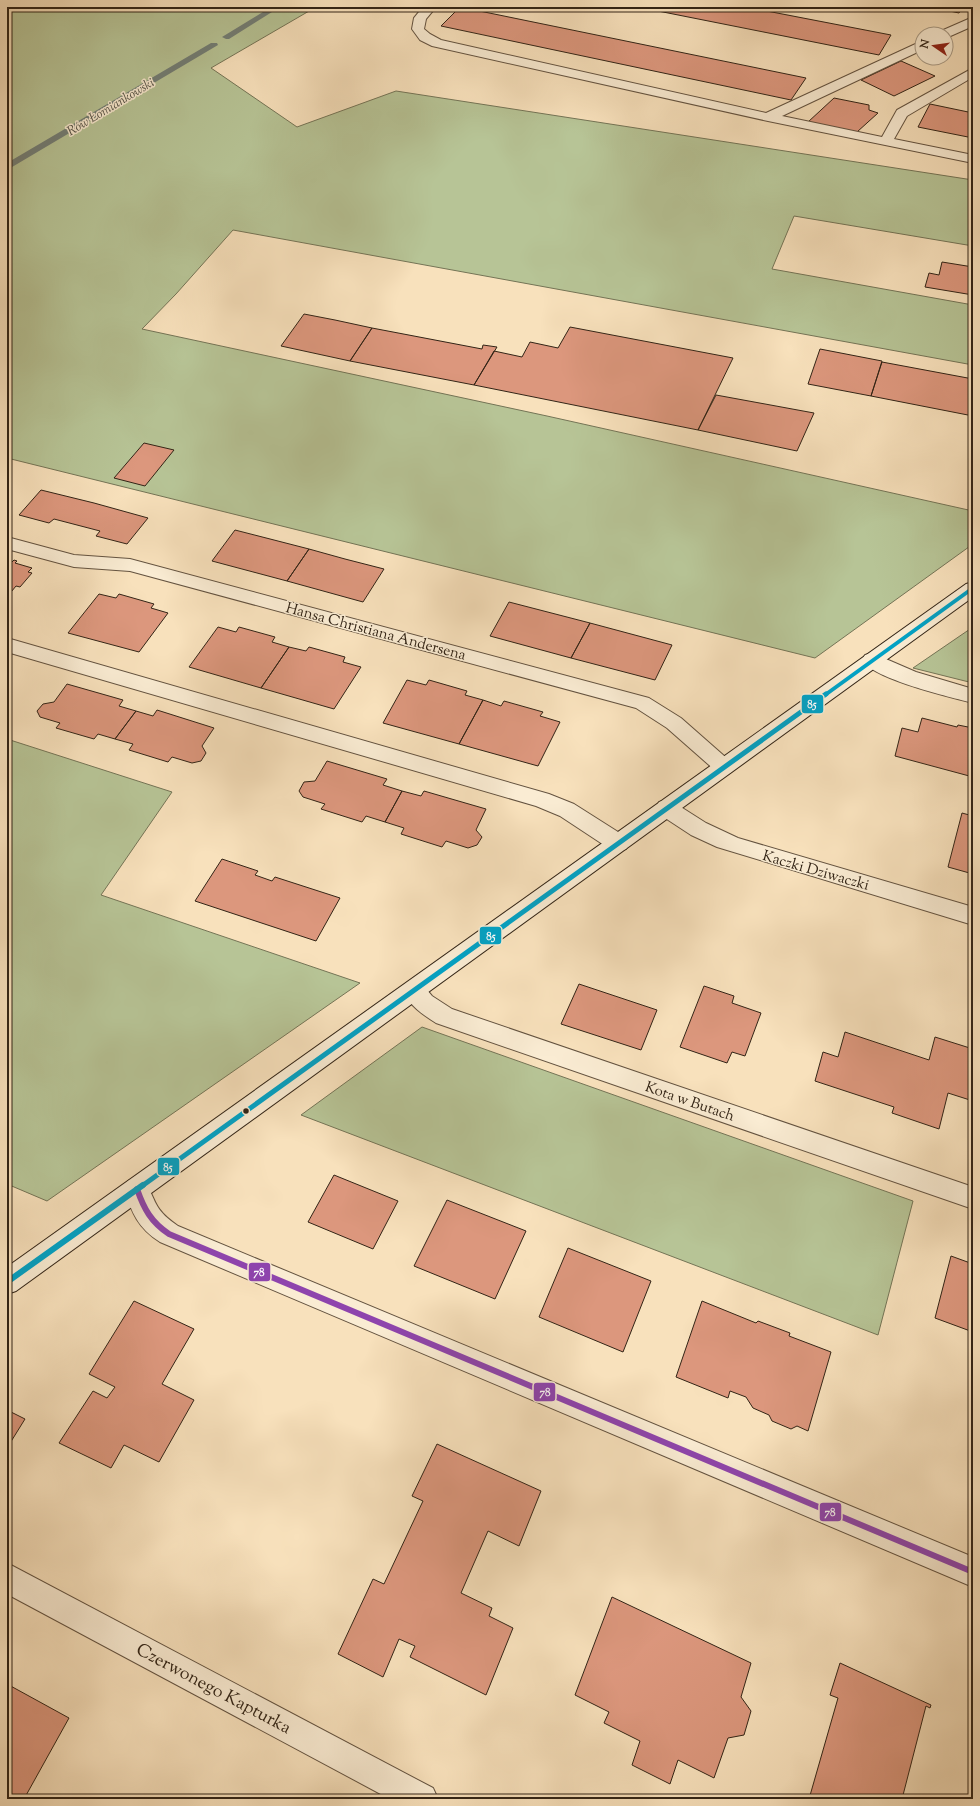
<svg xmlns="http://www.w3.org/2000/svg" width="980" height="1806" viewBox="0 0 980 1806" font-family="'Sorts Mill Goudy',serif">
  <rect width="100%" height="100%" fill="#f8e1bc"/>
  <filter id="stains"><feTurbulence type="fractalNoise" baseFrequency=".005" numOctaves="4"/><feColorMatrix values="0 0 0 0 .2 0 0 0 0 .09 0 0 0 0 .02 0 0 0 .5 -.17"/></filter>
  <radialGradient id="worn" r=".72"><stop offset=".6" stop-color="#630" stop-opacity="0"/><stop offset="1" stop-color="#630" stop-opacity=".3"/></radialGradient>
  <!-- green -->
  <path fill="#b7c496" stroke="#747456" d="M7 7H316L211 68 297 127 396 91 973 180V246L794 216 772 269 973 305V365L233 230 176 294 142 329 547 416 973 511V544L815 658 7 458Z
    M973 627V683L913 668Z
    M7 739 172 792 101 895 360 983 47 1201 7 1184Z
    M422 1027 913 1201 878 1335 301 1115Z"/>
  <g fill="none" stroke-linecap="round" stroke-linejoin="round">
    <!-- stream -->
    <path fill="#737f77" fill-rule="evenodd" d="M271 7H280L229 39H226L222 37Z
      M211 43H217L218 45 7 170V163Z"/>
  </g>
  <!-- building -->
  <path fill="#dc977d" stroke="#322416" d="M460 7 806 78 791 100 441 26Z
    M638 7H746L891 35 879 55Z
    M931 7H963L959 13Z
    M901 61 935 76 894 96 861 80Z
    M834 98 869 105V110L878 113 857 132 808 122Z
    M930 104 973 113V138L918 127Z
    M942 262 973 267V295L925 287 929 273 939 275Z
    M304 314 335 320 372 328 350 361 281 346Z
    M570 327 733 358 698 430 474 385 494 351 522 357 530 342 558 348Z
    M372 328 482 349 483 345 497 347 474 385 350 361Z
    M820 349 882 361 871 396 808 384Z
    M882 362 973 379V416L871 396Z
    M716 395 814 413 797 451 698 430Z
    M144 443 174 450 145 486 114 478Z
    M41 490 94 503 148 518 127 544 96 536 100 531 54 519 49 523 19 515Z
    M235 530 274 540 309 549 287 581 212 561Z
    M309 549 345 559 384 569 363 602 287 581Z
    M14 560 17 561 15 563 32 568 28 572 32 573 20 587 16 586 7 597V561L12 562Z
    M99 594 116 598 119 594 154 604 151 608 168 613 139 652 68 633Z
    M509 602 590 623 571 658 490 636Z
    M590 623 672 645 655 680 571 658Z
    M218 627 236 632 239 627 275 637 272 642 289 647 261 688 189 667Z
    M289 647 306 651 309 647 345 657 343 662 361 667 334 709 261 688Z
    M407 680 426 685 429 680 467 691 465 695 483 700 459 744 383 723Z
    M67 684 123 700 119 706 136 711 115 739 98 734 94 739 56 728 60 723 40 717 37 711 43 704 54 702Z
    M483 700 501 706 504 701 543 712 540 716 560 722 538 766 459 744Z
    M157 710 214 728 202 746 206 753 201 761 192 763 172 757 168 762 129 750 133 744 115 739 136 711 153 716Z
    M922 718 957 727 958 725 973 728V777L895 756 902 728 918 732Z
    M327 761 387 779 383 785 402 791 385 822 366 816 362 822 321 809 325 804 303 797 299 791 304 782 315 781Z
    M402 791 421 796 424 791 486 809 476 830 482 837 477 845 468 848 446 841 442 847 401 834 404 828 385 822Z
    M962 813 973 816V874L948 867Z
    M222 859 258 871 255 875 272 881 275 877 340 898 316 941 195 901Z
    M579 984 657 1010 641 1050 561 1024Z
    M704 986 734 996 732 1003 761 1013 745 1056 732 1052 727 1063 680 1047Z
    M845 1032 929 1060 935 1037 973 1049V1101L948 1093 939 1129 892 1113 894 1107 815 1081 823 1052 838 1057Z
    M334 1175 398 1201 373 1249 308 1222Z
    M447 1200 526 1231 495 1299 414 1266Z
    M568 1248 651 1281 623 1352 539 1317Z
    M951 1256 973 1264V1332L935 1318Z
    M134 1301 194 1329 162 1384 194 1400 159 1462 124 1445 111 1468 59 1443 93 1391 107 1398 115 1387 89 1374Z
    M702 1301 756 1323 758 1321 790 1333 789 1336 831 1352 808 1431 797 1426 791 1429 772 1421 769 1415 753 1408 746 1397 730 1391 728 1398 676 1377Z
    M7 1410 25 1419 7 1448Z
    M437 1444 541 1491 519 1546 488 1531 461 1593 492 1608 489 1616 513 1628 486 1695 410 1657 415 1646 399 1639 383 1677 338 1654 373 1579 384 1584 423 1501 412 1496Z
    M612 1597 751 1663 741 1697 751 1711 744 1735 728 1738 714 1778 678 1760 670 1784 632 1765 640 1741 604 1723 609 1712 575 1695Z
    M840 1663 931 1705 930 1708 926 1706 902 1799H809L838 1698 830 1695Z
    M7 1684 69 1718 24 1799H7Z"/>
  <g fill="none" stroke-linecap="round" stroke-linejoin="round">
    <!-- lane casing -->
    <g stroke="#645340" stroke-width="2">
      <path id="lane" d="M423 7H436L426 19 424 29 430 34 441 40 766 113 922 41V50L782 116 882 137 897 110 973 68V77L907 116 894 139 973 155V163L768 121 432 46 420 40 412 29 414 18Z
        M973 17V26L946 38V34H939L941 31Z
        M7 638 549 794 574 804 626 837 629 843 626 849 618 851 610 849 560 816 536 806 7 652Z"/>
    </g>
    <!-- street casing -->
    <g stroke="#645340" stroke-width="2">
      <path id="street" d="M7 537 74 555 130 559 649 698 681 718 731 762 734 767 731 772 724 775 717 772 667 728 636 708 130 571 74 567 7 549Z
        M872 653 916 672 973 689V703C950 697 873 679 862 660L865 655Z
        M666 800 673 802 706 823 738 838 973 907V925L717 847 691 835 659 814 656 808 659 802Z
        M414 981 422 984 432 996 452 1009 973 1187V1209L436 1023C422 1014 410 1006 403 991L406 984Z
        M137 1178 146 1181C156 1204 156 1211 178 1226L973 1557V1587L160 1242C138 1228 132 1213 124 1189L128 1181Z
        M7 1563 433 1788 438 1799H390L7 1594Z"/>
    </g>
    <!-- secondary casing -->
    <g stroke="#322416" stroke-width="2">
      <path id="secondary" d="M973 582V597L16 1291 7 1294V1267L966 584Z"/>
    </g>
    <!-- lane -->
    <use href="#lane" fill="#faecd3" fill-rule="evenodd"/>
    <!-- street -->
    <use href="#street" fill="#faecd3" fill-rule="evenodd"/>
    <!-- secondary -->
    <use href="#secondary" fill="#faecd3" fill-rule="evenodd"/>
    <!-- bus-1 casing -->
    <g stroke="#faecd3" stroke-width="10">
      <path id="bus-1" d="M137 1189C144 1209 151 1222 169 1234L973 1572"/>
    </g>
    <!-- bus-2-far2 casing -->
    <g stroke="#faecd3" stroke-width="6">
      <path id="bus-2-far2" d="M825 695 973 588"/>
    </g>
    <!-- bus-2-far1 casing -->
    <g stroke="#faecd3" stroke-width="8">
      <path id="bus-2-far1" d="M142 1186 826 694"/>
    </g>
    <!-- bus-2 casing -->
    <g stroke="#faecd3" stroke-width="10">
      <path id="bus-2" d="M7 1282 143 1185"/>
    </g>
    <!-- bus-1 -->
    <use href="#bus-1" stroke="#8e44ad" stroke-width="6"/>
    <!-- bus-2-far2 -->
    <use href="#bus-2-far2" stroke="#02a2c5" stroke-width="4"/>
    <!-- bus-2-far1 -->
    <use href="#bus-2-far1" stroke="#02a2c5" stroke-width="5"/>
    <!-- bus-2 -->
    <use href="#bus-2" stroke="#02a2c5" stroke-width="6"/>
  </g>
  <!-- markers -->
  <circle fill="#322416" stroke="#faecd3" stroke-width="1.5" cx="246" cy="1111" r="3.5"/>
  <g text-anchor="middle" stroke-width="3" stroke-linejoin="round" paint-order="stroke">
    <!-- far-water labels -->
    <g font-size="13" font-style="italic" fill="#535247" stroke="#faecd3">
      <text transform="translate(110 106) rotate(-31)" y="5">Rów Łomiankowski</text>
    </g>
    <!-- street labels -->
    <g font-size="15" fill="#322416" stroke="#faecd3">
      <text transform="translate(376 631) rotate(15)" y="5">Hansa Christiana Andersena</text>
      <text transform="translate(816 870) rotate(16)" y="5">Kaczki Dziwaczki</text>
      <text transform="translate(690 1101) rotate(19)" y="5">Kota w Butach</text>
    </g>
    <!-- near-street labels -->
    <g font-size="18" fill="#322416" stroke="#faecd3">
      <text transform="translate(214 1688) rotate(28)" y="6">Czerwonego Kapturka</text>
    </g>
  </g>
  <g stroke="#faecd3" stroke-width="1.5">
    <rect x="801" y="694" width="23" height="20" rx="4" fill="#02a2c5"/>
    <rect x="479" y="926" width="23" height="19" rx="4" fill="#02a2c5"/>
    <rect x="157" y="1157" width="23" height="19" rx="4" fill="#02a2c5"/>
    <rect x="248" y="1262" width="23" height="20" rx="4" fill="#8e44ad"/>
    <rect x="533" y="1382" width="23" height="20" rx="4" fill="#8e44ad"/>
    <rect x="819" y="1502" width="23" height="20" rx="4" fill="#8e44ad"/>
  </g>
  <g font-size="11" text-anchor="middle" font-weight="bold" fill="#fff">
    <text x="812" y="708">85</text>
    <text x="491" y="940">85</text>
    <text x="168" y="1171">85</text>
    <text x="259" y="1276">78</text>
    <text x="545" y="1396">78</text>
    <text x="830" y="1516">78</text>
  </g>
  <!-- margin -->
  <rect width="980" height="1806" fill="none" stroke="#f8e1bc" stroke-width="24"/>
  <rect x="8" y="8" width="964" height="1790" fill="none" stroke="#322416" stroke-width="2"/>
  <rect x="12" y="12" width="956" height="1782" fill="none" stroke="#322416"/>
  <!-- north arrow -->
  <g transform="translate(934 46) rotate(283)"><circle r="19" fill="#faecd3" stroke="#aa9c87"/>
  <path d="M0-3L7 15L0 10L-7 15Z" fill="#8f2418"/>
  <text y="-6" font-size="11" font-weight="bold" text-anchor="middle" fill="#322416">N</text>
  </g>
  <rect width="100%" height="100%" filter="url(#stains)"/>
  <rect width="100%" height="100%" fill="url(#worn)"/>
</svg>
